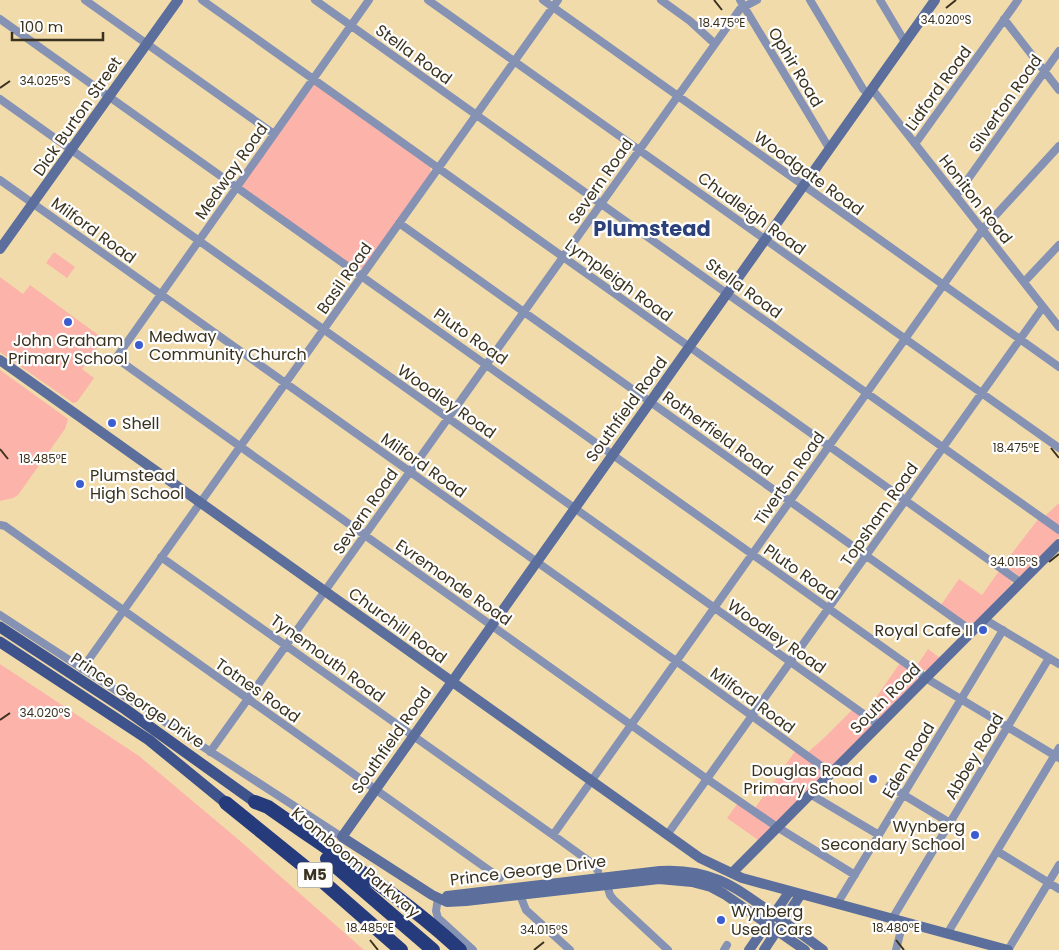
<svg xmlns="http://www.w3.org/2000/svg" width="1059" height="950" viewBox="0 0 1059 950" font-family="Poppins,sans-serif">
  <rect width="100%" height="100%" fill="#f1dbab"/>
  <!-- green -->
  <path fill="#fcb3aa" d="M313 82 430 167 431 173 363 268H355L240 185Z
    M54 252 75 267 67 278 46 263Z
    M0 277 23 294 30 285 101 337 98 342 100 344 82 369 94 378 77 402 73 403 0 352Z
    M0 370 68 419 65 429 18 495 13 498 0 501Z
    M1059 503V526L1045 516Z
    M1039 518 1059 533V537L1022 575 1019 576 1003 565Z
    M999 571 1012 580 1011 585 975 622 968 624 941 605 959 579 982 595Z
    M928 649 940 658 927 670H921L916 667Z
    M900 663 917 674V680L879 719H877L866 712Z
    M0 664 139 756 239 840 364 950H0Z
    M853 709 871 722 873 726 830 768 807 753 824 738Z
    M796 750 825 773 775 823 755 808Z
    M738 803 771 827 758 840 727 818Z"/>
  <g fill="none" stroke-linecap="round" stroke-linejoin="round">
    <!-- street -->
    <path stroke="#8592b3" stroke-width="8" d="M85 0 274 134
      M202 0 1020 582
      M315 0 1059 530
      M369 0 116 358 707 779 777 827 855 875
      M428 0 1059 448
      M543 0 1059 367
      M661 0 690 21 715 44
      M740 0 829 148
      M810 0 863 89 868 94
      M880 0 905 42
      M0 19 929 680 1059 758
      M1004 19 1059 90
      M872 89 1059 327
      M0 99 879 725
      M915 144 1018 0
      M0 180 676 661 831 773
      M956 196 1059 51
      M399 223 972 631
      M1024 282 1059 245
      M0 525 5 526 500 878
      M161 557 553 835 593 864 598 871
      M0 615 342 837
      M984 619 1059 664
      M82 669 558 0
      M210 752 740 9 757 0
      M889 786 950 823
      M810 794 879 835
      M553 835 983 229 1059 146
      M667 835 1043 307
      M997 851 1059 889
      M607 885 610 895 614 900 668 950
      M520 895 526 910 570 950
      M438 898 436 911 438 918 473 950
      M837 904 1003 630
      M892 919 1049 658
      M947 934 1059 748
      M724 950 727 945
      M896 950 903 922
      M1008 950 1059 865"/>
    <!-- secondary -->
    <path stroke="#5b6e9c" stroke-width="10" d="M0 249 178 0
      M0 360 700 858 742 878 1008 950
      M732 873 1059 544
      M447 896 660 871C710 868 734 886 773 914 790 926 807 938 823 950
      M749 950 790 891
      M764 950 801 894
      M805 950 724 894 711 887 692 882 659 879 466 901 447 902 432 895 342 837 935 0"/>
    <!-- primary -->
    <path stroke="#3e538b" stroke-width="11" d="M0 627 125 709 255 802
      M0 642 149 740 226 803"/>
    <!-- highway -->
    <path stroke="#263b7c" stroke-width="14" d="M255 802 268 807C333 853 402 896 460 950
      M226 803 321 880 401 950
      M327 859 433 950"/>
  </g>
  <!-- ticks -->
  <path fill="none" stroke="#3a321e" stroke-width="2" d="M714 0 722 10M946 8 956 0M0 88 10 81M1051 448 1059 458M0 449 8 459M1049 562 1059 554M0 720 10 713M370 940 378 950M896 940 904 950M534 950 544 942"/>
  <!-- markers -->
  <g fill="#3b5dcf" stroke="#fefefe" stroke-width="2">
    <circle cx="68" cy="322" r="5"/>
    <circle cx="139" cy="345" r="5"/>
    <circle cx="112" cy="423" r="5"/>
    <circle cx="80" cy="484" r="5"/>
    <circle cx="983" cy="630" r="5"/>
    <circle cx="873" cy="779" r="5"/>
    <circle cx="975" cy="835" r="5"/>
    <circle cx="721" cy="920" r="5"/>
  </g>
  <g text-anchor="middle" stroke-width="4.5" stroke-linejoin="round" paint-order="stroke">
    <!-- shield labels -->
    <rect fill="#fefefe" stroke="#756f61" stroke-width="1" x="297.5" y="862.5" width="35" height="25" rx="4"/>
    <g font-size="15" font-weight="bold" fill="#3a321e">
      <text x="315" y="880">M5</text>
    </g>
    <!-- street labels -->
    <g font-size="16" fill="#3a321e" stroke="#fefefe">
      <text transform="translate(414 54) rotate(36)" y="6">Stella Road</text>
      <text transform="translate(796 67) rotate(59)" y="6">Ophir Road</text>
      <text transform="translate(938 88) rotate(-54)" y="6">Lidford Road</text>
      <text transform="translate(1005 103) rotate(-55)" y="6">Silverton Road</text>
      <text transform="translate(77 116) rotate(-55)" y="6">Dick Burton Street</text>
      <text transform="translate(231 171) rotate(-55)" y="6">Medway Road</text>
      <text transform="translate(809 173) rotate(36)" y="6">Woodgate Road</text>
      <text transform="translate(600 181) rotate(-55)" y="6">Severn Road</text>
      <text transform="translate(976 199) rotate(52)" y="6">Honiton Road</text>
      <text transform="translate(752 213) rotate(36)" y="6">Chudleigh Road</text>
      <text transform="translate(94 230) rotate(36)" y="6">Milford Road</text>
      <text transform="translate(344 278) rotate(-55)" y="6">Basil Road</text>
      <text transform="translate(619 280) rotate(36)" y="6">Lympleigh Road</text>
      <text transform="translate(744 288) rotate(36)" y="6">Stella Road</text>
      <text transform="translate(471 336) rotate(35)" y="6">Pluto Road</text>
      <text transform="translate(447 401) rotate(35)" y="6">Woodley Road</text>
      <text transform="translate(626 409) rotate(-54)" y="6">Southfield Road</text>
      <text transform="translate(718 433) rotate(36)" y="6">Rotherfield Road</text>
      <text transform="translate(424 465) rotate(35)" y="6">Milford Road</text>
      <text transform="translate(789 478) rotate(-55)" y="6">Tiverton Road</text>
      <text transform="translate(365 511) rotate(-55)" y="6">Severn Road</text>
      <text transform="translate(879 514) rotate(-55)" y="6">Topsham Road</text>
      <text transform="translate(801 572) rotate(35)" y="6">Pluto Road</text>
      <text transform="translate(454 582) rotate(35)" y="6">Evremonde Road</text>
      <text transform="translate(398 625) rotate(36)" y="6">Churchill Road</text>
      <text transform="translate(777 636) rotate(35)" y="6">Woodley Road</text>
      <text transform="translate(328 658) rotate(36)" y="6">Tynemouth Road</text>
      <text transform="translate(258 690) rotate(35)" y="6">Totnes Road</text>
      <text transform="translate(885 698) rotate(-45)" y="6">South Road</text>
      <text transform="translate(138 700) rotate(34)" y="6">Prince George Drive</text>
      <text transform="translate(753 700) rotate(36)" y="6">Milford Road</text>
      <text transform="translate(391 740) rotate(-55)" y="6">Southfield Road</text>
      <text transform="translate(974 756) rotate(-59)" y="6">Abbey Road</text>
      <text transform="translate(908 760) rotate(-59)" y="6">Eden Road</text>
      <text transform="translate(356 862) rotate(40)" y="6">Kromboom Parkway</text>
      <text transform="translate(528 870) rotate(-7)" y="6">Prince George Drive</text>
    </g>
    <!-- poi labels -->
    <g font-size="16" fill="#3a321e" stroke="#fefefe" text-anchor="start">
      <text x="149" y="342">Medway<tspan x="149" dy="18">Community Church</tspan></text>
      <text x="68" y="346" text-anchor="middle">John Graham<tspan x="68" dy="18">Primary School</tspan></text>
      <text x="122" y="429">Shell</text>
      <text x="90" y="481">Plumstead<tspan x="90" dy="18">High School</tspan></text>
      <text x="973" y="636" text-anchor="end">Royal Cafe II</text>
      <text x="863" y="776" text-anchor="end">Douglas Road<tspan x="863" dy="18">Primary School</tspan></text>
      <text x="965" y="832" text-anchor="end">Wynberg<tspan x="965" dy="18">Secondary School</tspan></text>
      <text x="731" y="917">Wynberg<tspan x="731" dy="18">Used Cars</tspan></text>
    </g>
    <!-- district labels -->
    <g font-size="21" font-weight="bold" fill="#2c4079" stroke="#fefefe">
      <text x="652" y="236">Plumstead</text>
    </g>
  </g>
  <g font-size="12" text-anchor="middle" fill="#3a321e" stroke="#fefefe" stroke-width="4.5" stroke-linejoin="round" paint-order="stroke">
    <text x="946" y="24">34.020°S</text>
    <text x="722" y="27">18.475°E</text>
    <text x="45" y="85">34.025°S</text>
    <text x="1016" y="452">18.475°E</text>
    <text x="43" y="463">18.485°E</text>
    <text x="1014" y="566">34.015°S</text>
    <text x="45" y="717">34.020°S</text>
    <text x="370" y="932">18.485°E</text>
    <text x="896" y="932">18.480°E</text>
    <text x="544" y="934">34.015°S</text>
  </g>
  <!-- scale -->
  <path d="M12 32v8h91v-8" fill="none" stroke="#3a321e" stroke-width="2.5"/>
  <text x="20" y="32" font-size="15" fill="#3a321e" stroke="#fefefe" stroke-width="4" paint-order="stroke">100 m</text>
</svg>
